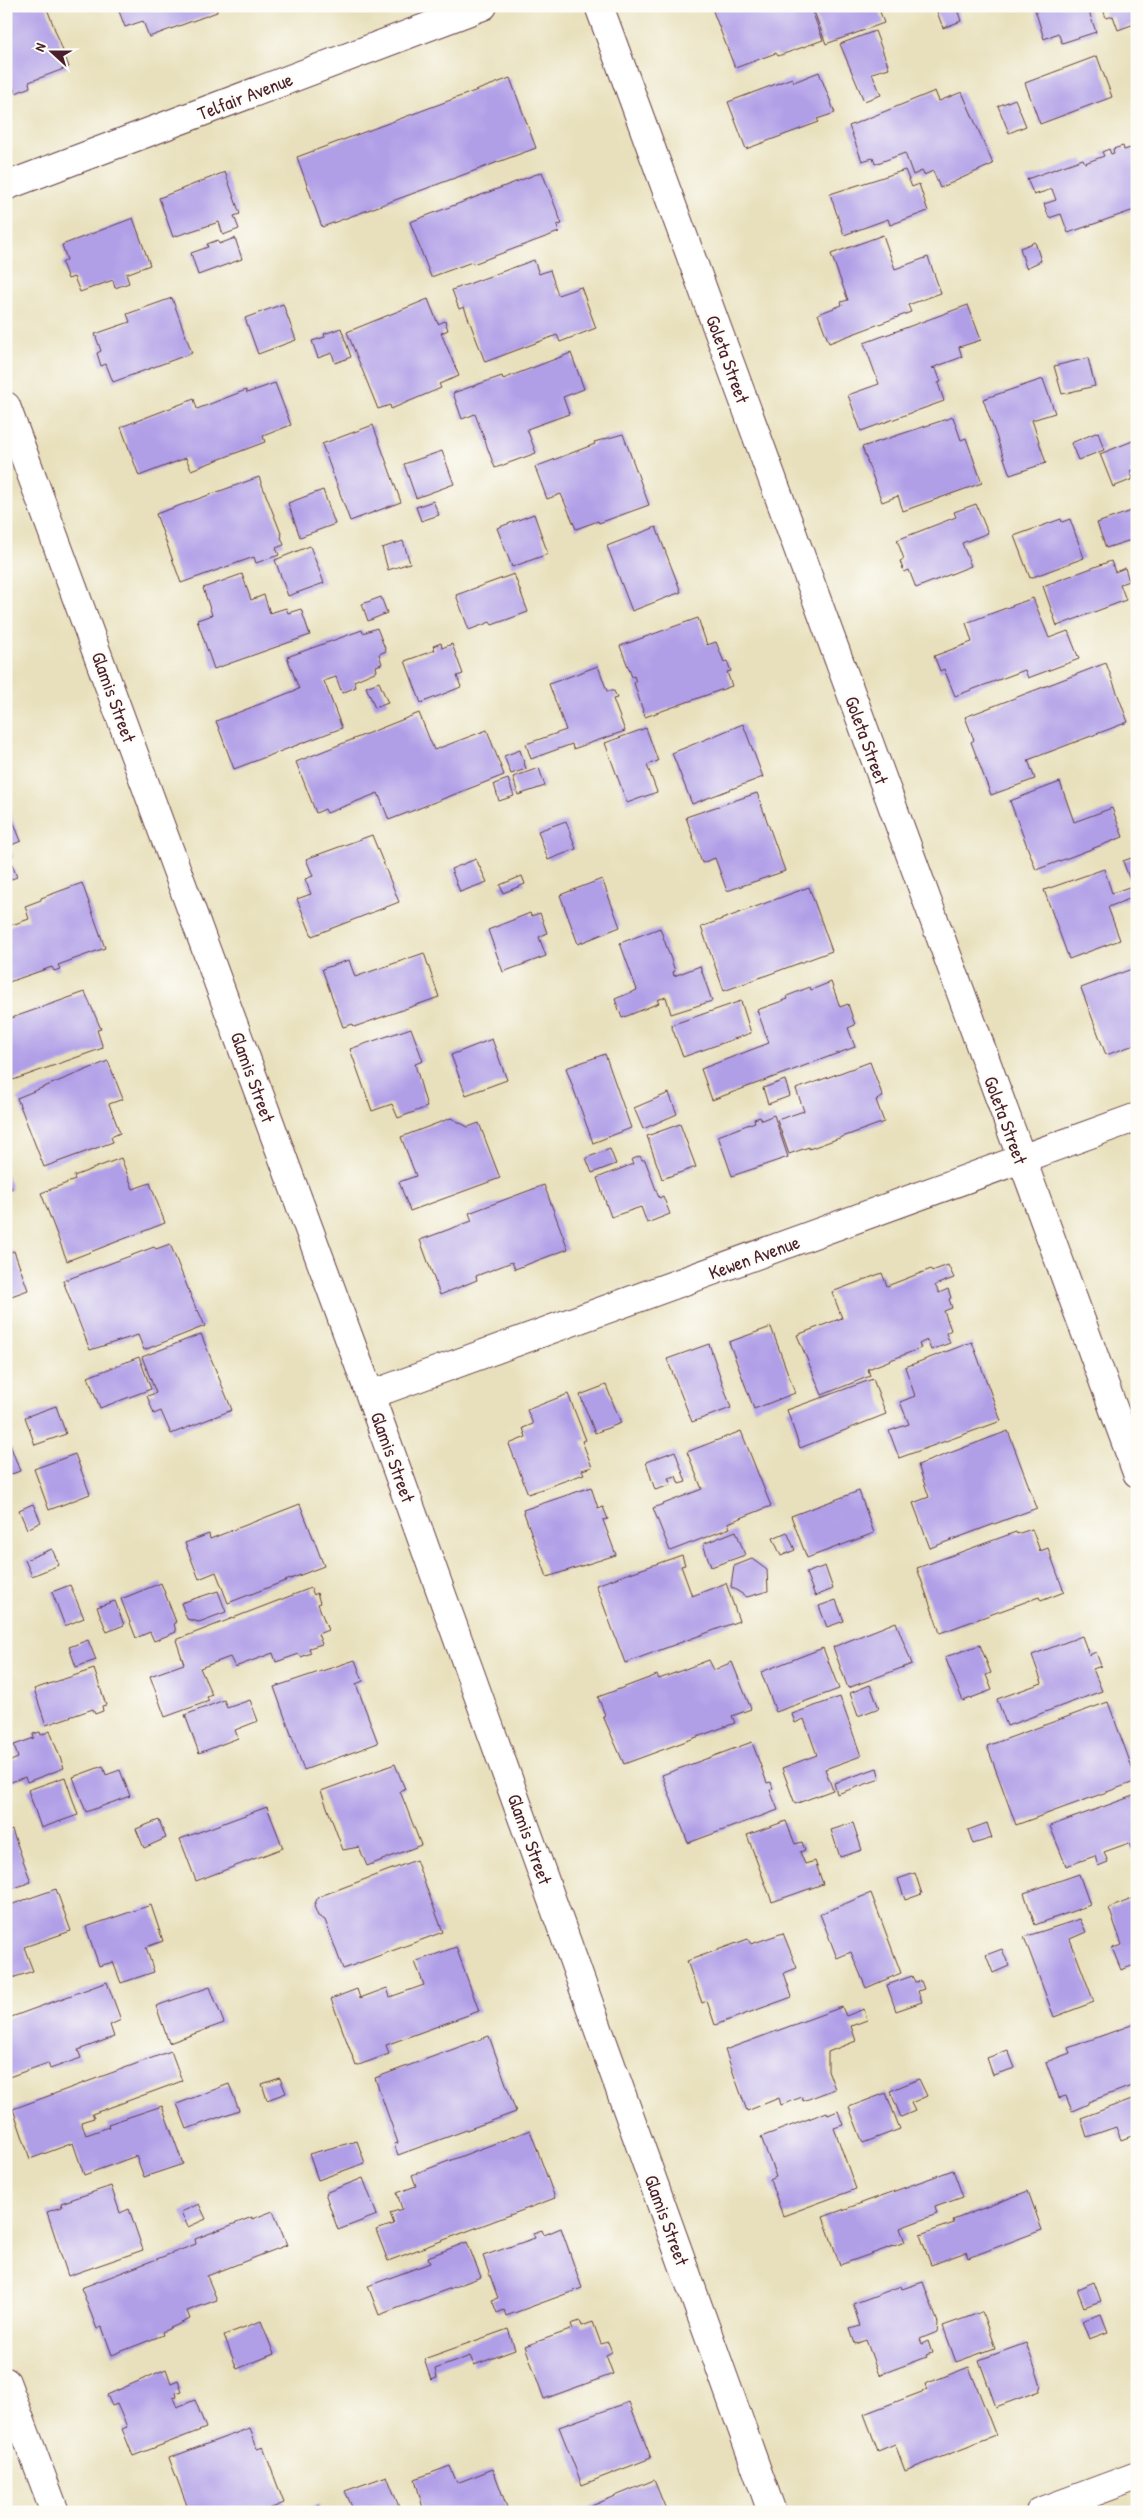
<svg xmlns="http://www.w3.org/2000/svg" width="1143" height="2518" viewBox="0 0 1143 2518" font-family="'Patrick Hand',sans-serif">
  <rect width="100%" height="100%" fill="#fdfcf7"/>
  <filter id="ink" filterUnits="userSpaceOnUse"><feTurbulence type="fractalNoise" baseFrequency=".02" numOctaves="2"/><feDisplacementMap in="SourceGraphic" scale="10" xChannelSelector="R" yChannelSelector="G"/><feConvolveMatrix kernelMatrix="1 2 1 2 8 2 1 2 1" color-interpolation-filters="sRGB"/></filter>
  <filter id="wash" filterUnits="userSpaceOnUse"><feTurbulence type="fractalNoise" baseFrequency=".0096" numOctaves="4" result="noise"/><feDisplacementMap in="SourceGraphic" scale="20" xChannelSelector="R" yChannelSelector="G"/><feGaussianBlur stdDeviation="1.12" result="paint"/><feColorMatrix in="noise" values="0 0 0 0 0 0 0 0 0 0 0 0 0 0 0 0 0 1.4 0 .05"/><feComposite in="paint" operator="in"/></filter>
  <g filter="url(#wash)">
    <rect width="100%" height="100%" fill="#e8e0bc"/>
    <g id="blocks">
      <!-- building -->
      <path fill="#b09fe7" d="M7 6H46L69 67 29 82 30 87 16 93 13 87 6 89Z
        M117 6H216L217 12 149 37 143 21 125 27Z
        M711 6H810L823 40 778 56 776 53 735 68Z
        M812 6H878L884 23 826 44Z
        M943 6H956L961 21 943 28 936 9Z
        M1034 6H1087L1096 32 1062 43 1058 33 1044 39Z
        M1102 6H1137V23L1118 30 1113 16 1106 18Z
        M875 31 889 68 872 73 881 95 864 101 840 44Z
        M1097 56 1112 97 1040 124 1025 83Z
        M819 72 835 113 817 119 819 122 746 149 728 102 792 78 794 82Z
        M510 78 536 148 322 227 297 157Z
        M935 91 939 101 962 92 993 164 940 188 933 171 924 175 922 171 913 175 905 153 875 164 873 158 862 161 849 126Z
        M1015 99 1026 126 1009 133 998 106Z
        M1123 146 1124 150 1137 146V209L1068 233 1061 214 1049 218 1044 204 1056 200 1052 189 1034 195 1027 179 1083 159 1085 163 1104 156 1102 152 1109 149 1111 154 1114 153 1113 149Z
        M905 170 912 187 919 184 928 211 890 225 888 219 844 235 830 194Z
        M225 172 240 214 234 216 239 229 223 235 219 222 173 237 159 198Z
        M542 172 562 224 557 225 559 232 473 264 472 262 431 277 410 222Z
        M133 218 150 265 126 274 129 283 115 288 113 280 80 292 74 277 68 279 62 263 67 260 62 245Z
        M883 235 895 269 928 257 941 293 908 305 911 312 829 343 818 314 842 305 841 302 848 300 831 254Z
        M235 238 242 259 198 275 191 253 208 247 207 244 218 240 219 244Z
        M1035 242 1041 261 1026 268 1020 248Z
        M534 260 539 274 550 270 558 295 581 287 596 328 560 342 557 335 485 362 464 307 459 309 452 290Z
        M172 298 192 353 113 382 106 364 101 366 97 353 101 351 95 334 130 322 127 314Z
        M428 299 438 324 445 321 448 330 441 333 459 376 439 384 441 388 391 409 390 405 378 409 347 332Z
        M283 304 296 340 258 354 245 318Z
        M968 305 981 340 959 347 962 357 932 368 936 369 941 382 938 383 944 401 861 431 848 395 879 384 864 343Z
        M341 328 351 357 335 363 332 353 318 358 312 341 325 337 324 334Z
        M571 353 584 389 563 397 569 414 527 429 536 453 495 468 475 414 462 419 453 393 502 376 503 379Z
        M1088 358 1095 386 1062 394 1054 366Z
        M1043 379 1055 413 1032 420 1046 463 1010 475 983 399Z
        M275 383 291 425 263 436 265 442 191 470 186 458 139 476 121 427 194 399 197 409 246 390 247 393Z
        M953 417 961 440 966 438 982 483 903 511 898 496 882 502 862 447Z
        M373 425 401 502 350 521 322 444Z
        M1098 432 1104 450 1078 460 1071 443Z
        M623 434 649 505 599 523 598 521 576 529 561 494 547 499 535 467 595 444 594 442Z
        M1135 440 1137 468 1130 471 1133 479 1113 487 1100 454Z
        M442 451 454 484 416 498 404 464Z
        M259 477 282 536 281 537 284 545 276 548 279 555 256 563 254 557 181 583 156 514Z
        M323 490 335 524 300 537 288 503Z
        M433 501 439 515 421 521 416 507Z
        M976 504 988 533 962 543 971 566 916 588 909 570 904 572 900 561 904 559 897 540 956 517 954 512Z
        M1137 509V538L1106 548 1097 523Z
        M534 514 548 554 512 567 497 528Z
        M1061 519 1062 522 1070 519 1084 558 1030 578 1014 536Z
        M656 527 681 592 632 611 607 546Z
        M403 541 410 563 388 570 382 548Z
        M310 546 324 583 288 596 275 560Z
        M1111 561 1115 572 1125 568 1129 581 1120 584 1126 600 1057 626 1043 586Z
        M242 574 251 600 264 595 270 613 286 608 288 613 301 609 310 635 214 669 197 620 212 615 203 588Z
        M514 574 528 612 492 625 490 622 469 630 456 595Z
        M381 597 387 613 368 621 362 604Z
        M1033 598 1049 638 1068 631 1079 659 1028 678 1025 670 955 696 944 669 940 671 934 656 972 642 966 623Z
        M698 618 707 645 716 642 724 662 727 661 731 671 727 672 732 686 645 717 634 683 636 682 634 676 632 677 620 646Z
        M377 628 386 651 379 654 382 664 376 666 377 671 354 681 356 687 342 693 336 677 324 681 342 728 234 769 216 721 299 689 287 657 362 630 363 633Z
        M441 643 442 648 452 644 463 674 457 676 461 687 421 703 405 661 435 650 433 646Z
        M1106 663 1128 722 1028 760 1035 779 991 795 971 742 974 740 965 717Z
        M598 666 607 691H614L617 698 613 699 625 731 573 749 572 744 531 759 526 744 566 730 549 684Z
        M379 682 388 703 375 708 366 687Z
        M419 713 434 750 487 730 504 775 389 820 378 793 327 813 325 809 316 813 296 762Z
        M743 724 763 777 692 804 672 753Z
        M646 728 658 761 647 765 657 792 627 803 605 743Z
        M520 750 526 769 511 774 504 756Z
        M539 768 545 786 518 795 513 777Z
        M508 779 514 796 499 801 494 784Z
        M1060 782 1074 822 1112 808 1123 837 1036 870 1010 801Z
        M757 793 785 871 727 891 715 858 702 863 686 817Z
        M6 803 21 841 9 846 13 856 9 857 17 877 6 881Z
        M566 821 576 849 548 860 538 831Z
        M372 835 399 902 312 936 297 899 311 894 305 879 313 876 306 859Z
        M1137 856V896L1108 907 1120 940 1069 959 1044 890 1104 869 1112 893 1132 886 1123 861Z
        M476 859 487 882 460 892 451 869Z
        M522 876 525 884 503 893 500 885Z
        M602 879 620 927 578 944 560 895Z
        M82 883 105 948 58 965 60 969 54 971 52 967 6 983V927L29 919 25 906 41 900V898Z
        M809 887 832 951 724 991 701 927Z
        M530 913 531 916 540 913 547 933 539 937 546 956 503 972 488 930Z
        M660 928 675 971 673 972 674 976 700 966 712 1001 671 1014 666 997 657 1000 659 1003 622 1018 615 999 637 990 620 943Z
        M424 953 439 997 354 1027 353 1024 343 1027 322 969 349 960 355 977Z
        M1137 967V1044L1106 1055 1081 988Z
        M831 982 840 1007 848 1004 855 1025 848 1028 855 1047 712 1100 701 1069 769 1043 757 1010 788 999 787 996 810 987 811 990Z
        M85 992 101 1029 97 1030 103 1048 13 1080 6 1062V1020Z
        M741 1001 751 1033 683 1057 671 1025Z
        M411 1028 423 1061 415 1064 427 1107 398 1118 392 1104 372 1111 350 1049Z
        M492 1039 507 1080 466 1095 451 1055Z
        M605 1054 631 1128 593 1143 566 1068Z
        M108 1061 123 1099 109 1104 120 1133 111 1137 113 1142 44 1167 17 1098Z
        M870 1062 883 1097 876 1100 884 1122 809 1149V1147L789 1154 777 1120 804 1111 796 1089Z
        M785 1080 790 1096 768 1104 763 1088Z
        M669 1093 677 1114 643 1129 634 1108Z
        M774 1115 788 1157 732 1176 718 1136 755 1122 754 1119 760 1117 762 1120Z
        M451 1118 468 1127 479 1123 500 1178 410 1211 399 1182 416 1176 401 1137Z
        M680 1124 696 1167 662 1179 647 1136Z
        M610 1149 616 1164 592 1173 586 1158Z
        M640 1156 642 1160H645L659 1198 663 1196 670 1214 647 1223 641 1207 611 1217 597 1178 633 1164 631 1160Z
        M121 1158 133 1189 150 1183 165 1223 67 1261 41 1193 75 1180 74 1176Z
        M6 1173 12 1189 6 1191Z
        M544 1185 568 1249 515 1269 512 1262 476 1276 477 1280 440 1295 420 1240 472 1221 469 1213Z
        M170 1244 197 1311 198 1310 205 1326 144 1350 138 1335 90 1350 63 1281 154 1247 156 1249Z
        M14 1251 28 1290 6 1298V1253Z
        M948 1265 954 1278 935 1285 939 1293 948 1289 951 1298 949 1299 952 1308 944 1311 951 1330 946 1333 950 1343 931 1350 927 1340 919 1344 921 1348 868 1369 870 1376 822 1395 797 1335 842 1318 832 1292 882 1273 887 1286 931 1269 932 1271Z
        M6 1311 12 1325 6 1328Z
        M771 1327 795 1393 754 1409 729 1342Z
        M201 1334 232 1410 171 1434 161 1411 154 1414 147 1396 156 1393 142 1357Z
        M972 1342 1001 1421 899 1458 889 1431 909 1424 900 1402 915 1396 905 1367Z
        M709 1344 731 1408 692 1422 667 1359Z
        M139 1357 151 1389 100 1408 88 1377Z
        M873 1379 886 1414 800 1448 787 1410Z
        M606 1385 621 1423 595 1433 580 1395Z
        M568 1394 586 1440 582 1441 592 1467 582 1470 584 1474 528 1494 509 1444 526 1437 523 1428 533 1424 527 1410Z
        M56 1406 66 1434 35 1445 25 1417Z
        M741 1431 771 1506 728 1523 730 1528 670 1551 653 1508 702 1489 687 1452Z
        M1008 1431 1037 1508 930 1548 913 1503 929 1497 918 1465Z
        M6 1434 20 1471 6 1476Z
        M675 1451 686 1482 679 1484 676 1476 668 1478 671 1485 655 1490 646 1462Z
        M75 1454 90 1494 49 1510 34 1469Z
        M591 1487 598 1508 603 1507 608 1519 603 1520 616 1555 547 1577 523 1510Z
        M859 1491 874 1533 807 1558 791 1516Z
        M33 1504 41 1522 27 1529 19 1510Z
        M300 1504 324 1566 228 1603 216 1572 199 1579 185 1543 209 1534 210 1539Z
        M1032 1529 1040 1551 1048 1548 1064 1592 1041 1601 1039 1597 940 1633 917 1568 1016 1532 1017 1534Z
        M736 1531 745 1555 711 1567 703 1544Z
        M787 1532 795 1550 781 1556 773 1538Z
        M52 1549 59 1565 32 1576 25 1560Z
        M682 1555 685 1565 681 1566 692 1596 726 1583 739 1621 625 1663 596 1585Z
        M752 1559 767 1570 768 1591 747 1597 731 1587 734 1566Z
        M825 1566 833 1589 815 1596 806 1573Z
        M161 1583 176 1622 174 1623 176 1632 154 1641 150 1632 136 1638 121 1599Z
        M70 1585 84 1618 65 1626 52 1592Z
        M311 1588 314 1595 317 1593 320 1603 318 1604 328 1630 318 1634 322 1644 309 1648 311 1653 301 1657 299 1654 276 1662 273 1653 235 1667 230 1657 200 1668 212 1695 207 1697 209 1701 165 1717 150 1676 184 1664 176 1640Z
        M218 1591 226 1612 199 1622 187 1619 181 1603Z
        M836 1600 844 1621 827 1627 819 1606Z
        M115 1601 124 1625 107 1632 97 1607Z
        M896 1622 912 1664 848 1688 833 1647Z
        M1082 1636 1089 1655 1096 1652 1101 1666 1093 1669 1102 1691 1007 1726 997 1699 1042 1683 1032 1655Z
        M88 1640 96 1660 76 1667 69 1647Z
        M980 1645 991 1673 986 1675 992 1690 963 1701 945 1657Z
        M823 1648 839 1689 776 1712 761 1672Z
        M355 1660 363 1681 356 1684 378 1743 304 1770 274 1687Z
        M709 1660 714 1670 732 1662 751 1709 732 1716 735 1723 624 1764 603 1716 605 1715 598 1697 657 1675 659 1679Z
        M94 1669 106 1705 102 1706 103 1711 95 1714 93 1709 46 1725 34 1689Z
        M870 1685 879 1708 858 1716 850 1693Z
        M840 1697 861 1756 825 1769 833 1790 795 1804 782 1768 817 1755 804 1719 795 1723 792 1714Z
        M224 1700 227 1708 250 1700 258 1721 235 1730 238 1738 199 1753 185 1715Z
        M1108 1702 1137 1781 1016 1825 987 1746Z
        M50 1731 64 1768 27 1782 25 1777 11 1782 6 1763 18 1758 14 1745 34 1738 33 1734 40 1732 41 1735Z
        M752 1742 767 1783 771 1782 773 1789 770 1790 778 1810 688 1843 662 1775Z
        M395 1764 405 1789 400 1791 421 1845 367 1866 359 1847 343 1850 321 1791Z
        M103 1766 106 1775 120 1770 130 1796 86 1812 73 1777Z
        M877 1768 880 1779 837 1794 834 1783Z
        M65 1777 78 1815 41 1828 28 1790Z
        M1133 1796H1137V1862L1129 1843 1104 1852 1108 1862 1098 1866 1095 1856 1066 1866 1050 1826Z
        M267 1807 283 1848 196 1881 180 1839Z
        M159 1820 166 1838 144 1848 136 1829Z
        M786 1821 795 1844 802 1842 805 1850 800 1852 805 1864 815 1861 823 1884 772 1902 747 1835Z
        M853 1823 862 1850 840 1857 831 1830Z
        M987 1823 992 1838 973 1844 968 1830Z
        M12 1830 31 1882 6 1891V1833Z
        M416 1860 443 1932 343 1969 325 1920 318 1916 314 1906 318 1897Z
        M915 1873 922 1894 905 1900 898 1879Z
        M1079 1874 1090 1905 1035 1925 1024 1893Z
        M56 1889 71 1931 24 1947 33 1971 6 1980 7 1906Z
        M871 1893 901 1973 866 1988 851 1952 837 1958 820 1914Z
        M1137 1897V1964L1121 1970 1112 1948 1122 1945 1109 1908Z
        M151 1905 163 1941 146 1947 154 1972 121 1983 113 1962 99 1966 86 1927Z
        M1080 1919 1086 1932 1070 1939 1094 2002 1054 2017 1024 1937Z
        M783 1933 797 1968 784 1973 792 1997 715 2025 707 2001 702 2003 687 1961 748 1939 751 1944Z
        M456 1947 479 2011 386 2045 389 2054 356 2066 331 1999 357 1989 360 1998 387 1988 390 1997 424 1985 415 1962Z
        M1002 1949 1009 1966 993 1973 986 1955Z
        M912 1976 915 1982 921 1981 924 1989 918 1991 922 2002 896 2011 887 1985Z
        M107 1982 121 2020 110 2025 114 2037 78 2050 81 2058 50 2069 48 2063 9 2077 6 2069V2019Z
        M210 1987 224 2023 169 2043 156 2006Z
        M842 2007 846 2016 864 2009 867 2020 851 2026 856 2041 828 2052V2070L835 2089 803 2101 802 2097 781 2105 779 2098 747 2111 725 2050Z
        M1137 2023V2084L1088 2102V2104L1072 2111 1066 2096 1059 2098 1046 2062 1070 2053 1068 2048Z
        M489 2036 516 2112 398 2155 394 2144 398 2143 375 2078Z
        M1008 2050 1015 2068 993 2075 987 2058Z
        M171 2051 182 2081 92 2114 94 2118 81 2122 86 2135 109 2127 108 2124 162 2106 183 2164 144 2177 136 2156 84 2175 73 2143 30 2159 13 2109Z
        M280 2078 286 2093 267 2100 262 2084Z
        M919 2079 927 2096 911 2103 915 2111 901 2117 890 2091Z
        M229 2084 239 2110 187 2129 177 2104Z
        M886 2093 900 2129 863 2143 849 2107Z
        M1137 2097V2134L1121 2140 1116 2127 1087 2137 1081 2118Z
        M838 2111 843 2125 834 2128 856 2189 783 2216 770 2180 776 2177 761 2137 827 2112 828 2115Z
        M530 2130 555 2198 388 2261 376 2230 394 2224 390 2213 402 2209 397 2193 416 2186 412 2175Z
        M357 2141 365 2163 318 2180 309 2154Z
        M953 2170 963 2197 935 2207 937 2214 900 2228 905 2242 840 2265 823 2217Z
        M363 2178 377 2215 338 2230 325 2193Z
        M111 2186 120 2213 129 2209 143 2250 68 2276 47 2212 62 2207 61 2203Z
        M1028 2191 1042 2230 968 2258 966 2252 931 2265 920 2235 954 2223 953 2220Z
        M199 2204 206 2219 188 2227 181 2212Z
        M273 2211 287 2245 207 2276 217 2300 187 2311 190 2319 162 2332 163 2335 112 2355 102 2327 97 2329 81 2288 196 2244 195 2239 252 2217V2219Z
        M561 2228 582 2288 506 2316 504 2310 497 2313 492 2300 498 2298 483 2256 535 2238 533 2233 542 2230 544 2235Z
        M467 2242 481 2277 379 2315 368 2286 430 2263 428 2257Z
        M923 2282 938 2323 937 2332 920 2339 922 2344 928 2341 932 2353 926 2355 927 2357 879 2375 866 2340 855 2344 850 2329 860 2326 853 2304 901 2286 902 2289Z
        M1094 2282 1101 2301 1084 2307 1077 2289Z
        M982 2312 995 2348 956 2362 943 2326Z
        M1101 2314 1108 2332 1089 2339 1082 2321Z
        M261 2321 274 2354 237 2369 224 2335Z
        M580 2321 582 2326 593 2322 601 2344 608 2342 612 2352 606 2355 613 2374 544 2399 525 2346 573 2329 571 2324Z
        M508 2329 515 2350 474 2365 470 2356 435 2369 437 2378 431 2380 424 2359Z
        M1026 2343 1041 2385 1039 2391 996 2407 979 2360Z
        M969 2367 996 2436 905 2471 895 2444 878 2451 864 2414 927 2390 925 2384Z
        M166 2369 171 2383 178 2380 182 2391 176 2393 177 2397 173 2398 177 2407 195 2400 206 2428 133 2456 122 2429 127 2427 117 2404 112 2406 107 2395Z
        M629 2402 651 2458 582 2485 559 2427Z
        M250 2428 257 2449 263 2447 284 2503 262 2512H179L188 2508 169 2458Z
        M450 2466 457 2483 493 2469 508 2510 424 2512 415 2479Z
        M387 2476 401 2512H344V2510L352 2507 345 2491Z
        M654 2480 667 2512H577Z
        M319 2505 321 2512H301V2511Z"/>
    </g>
  </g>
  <g filter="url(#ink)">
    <use href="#blocks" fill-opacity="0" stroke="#623c41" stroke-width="1"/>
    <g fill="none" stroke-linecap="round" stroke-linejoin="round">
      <!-- street casing -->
      <g stroke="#623c41" stroke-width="30">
        <path id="street" d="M599 6 1137 1473
          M6 186 483 6
          M6 406 370 1395 772 2512
          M370 1395 1137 1117
          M6 2382 55 2512
          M1040 2512 1137 2476"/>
      </g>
      <!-- street -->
      <use href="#street" stroke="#fff" stroke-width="28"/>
    </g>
  </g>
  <g text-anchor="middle" stroke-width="4.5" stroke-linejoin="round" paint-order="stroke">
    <!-- street labels -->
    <g font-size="19" fill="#4a1f2b" stroke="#fdfcf7">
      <text transform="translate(245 96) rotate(-21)" y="7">Telfair Avenue</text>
      <text transform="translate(728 359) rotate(70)" y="7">Goleta Street</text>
      <text transform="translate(114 697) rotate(70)" y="7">Glamis Street</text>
      <text transform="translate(867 740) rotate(70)" y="7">Goleta Street</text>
      <text transform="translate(253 1077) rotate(70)" y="7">Glamis Street</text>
      <text transform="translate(1006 1120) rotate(70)" y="7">Goleta Street</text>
      <text transform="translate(754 1257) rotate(-20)" y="7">Kewen Avenue</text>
      <text transform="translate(393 1457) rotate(70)" y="7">Glamis Street</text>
      <text transform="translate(530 1839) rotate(70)" y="7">Glamis Street</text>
      <text transform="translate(667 2220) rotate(70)" y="7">Glamis Street</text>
    </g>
  </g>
  <!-- margin -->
  <rect width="1143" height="2518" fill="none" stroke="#fdfcf7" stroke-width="25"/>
  <!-- north arrow -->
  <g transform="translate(52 52) rotate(291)" stroke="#fdfcf7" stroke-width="4" paint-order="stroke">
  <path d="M0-4L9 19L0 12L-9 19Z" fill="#4a1f2b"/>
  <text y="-8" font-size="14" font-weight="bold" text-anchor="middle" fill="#4a1f2b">N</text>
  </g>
</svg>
